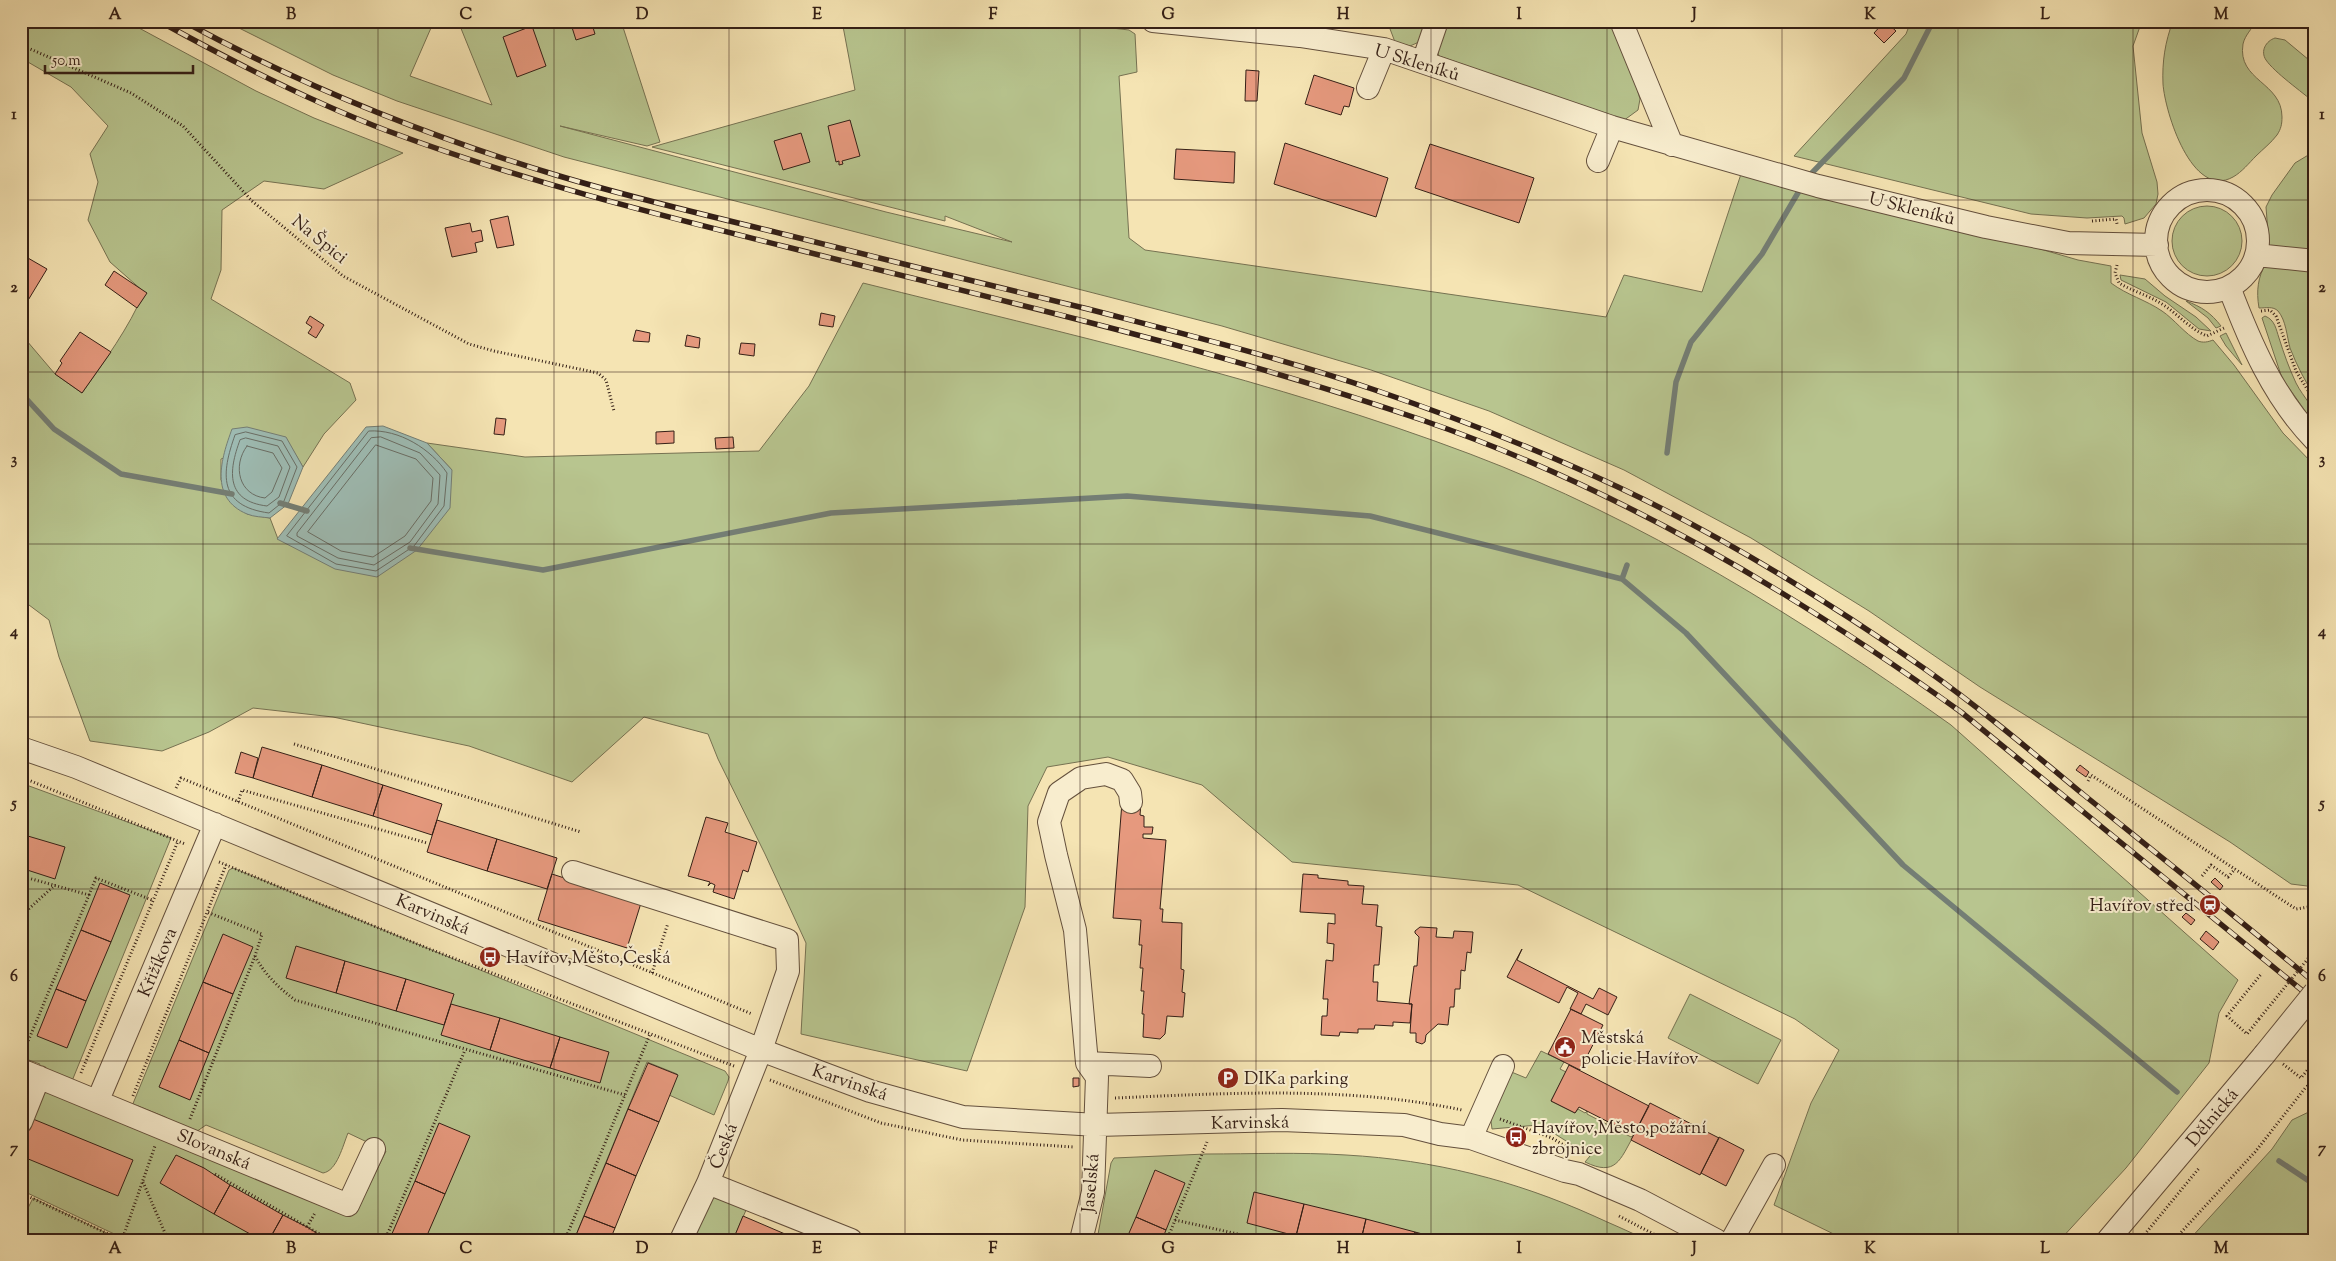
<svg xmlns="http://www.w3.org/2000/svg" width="2336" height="1261" viewBox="0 0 2336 1261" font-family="'Sorts Mill Goudy',serif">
  <rect width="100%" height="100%" fill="#f5e4b3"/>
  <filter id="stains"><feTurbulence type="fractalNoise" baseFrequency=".004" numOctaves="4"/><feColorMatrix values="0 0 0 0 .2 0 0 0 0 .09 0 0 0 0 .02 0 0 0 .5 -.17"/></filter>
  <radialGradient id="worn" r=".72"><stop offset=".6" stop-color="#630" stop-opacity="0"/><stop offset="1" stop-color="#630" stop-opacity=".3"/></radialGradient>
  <!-- green -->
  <path fill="#b8c58f" stroke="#767252" d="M21 21H126L256 91 314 118 403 153 324 189 264 181 222 210 221 270 211 299 350 383 356 400 324 434 303 467 285 437 221 459V480L247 514 270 518 278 539 452 470 427 443 525 457 759 451 809 386 863 283C1067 334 1274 380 1470 454 1642 519 1802 619 1951 725L2238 980 2219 1013 2209 1063 2126 1168 2060 1240H1846L1774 1205 1811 1103 1839 1050 1795 1019 1518 885 1292 862 1202 785 1108 757 1047 767 1028 806 1025 907 967 1071 801 1034 806 943 765 854 718 759 708 734 644 717 572 782 469 746 333 717 253 708 209 732 162 751 90 741 59 657 49 620 21 599V334L55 374 82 393C105 360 129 328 144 292L110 262 88 220 98 182 90 154 108 126 71 87 21 58Z
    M225 21H434L410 76 492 105 458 21H621L660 142 647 146 560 126 886 212 1012 242 945 216V221L652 147 855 90 842 21H1051L1129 30 1135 34 1137 72 1119 76 1129 238 1145 250 1606 317 1624 275 1702 292 1741 174 2006 239 2078 260 2111 266V283C2127 295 2146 300 2162 311 2174 319 2185 334 2198 341 2203 343 2208 342 2213 340L2234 365 2283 433 2315 466V887L2291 884 2230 842 1980 687 1869 611 1751 538 1624 470 1489 411 1371 370 1222 326 564 157 397 101 333 75Z
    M1387 21H1427L1419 42 1410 46 1395 42Z
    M1447 21H1612L1637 89 1640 99 1638 110 1623 121 1439 56 1436 47Z
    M1911 21H2142L2133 46 2142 133 2157 182 2158 194 2156 204 2144 218 2125 224 2124 218 2122 216 2087 218 2031 214 1794 156 1906 34Z
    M2173 21H2256C2252 29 2245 35 2243 44 2237 81 2282 82 2282 117 2282 124 2281 129 2277 135 2271 143 2263 149 2256 156 2249 163 2242 172 2233 177 2192 200 2165 112 2163 84 2162 62 2165 42 2173 21Z
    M2275 38 2285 40 2315 65V103C2302 92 2274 72 2266 60 2260 51 2266 41 2275 38Z
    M2315 151V256L2269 246 2266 207 2272 195 2295 163Z
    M2172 241a35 35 0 1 1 70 0a35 35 0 1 1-70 0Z
    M2266 262 2315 265V397C2305 381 2297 366 2290 348 2287 337 2286 320 2278 311 2273 306 2266 308 2259 308 2256 290 2258 278 2266 262Z
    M2120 275 2145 279 2165 296 2196 317 2211 331 2199 329 2166 302 2121 280Z
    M2186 301C2202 307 2211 313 2221 326L2216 328 2208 318Z
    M2265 316C2275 320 2276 329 2279 338 2284 354 2289 368 2296 383 2304 399 2315 405 2315 425L2282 378 2262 318Z
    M2226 333 2242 365 2226 346 2220 336Z
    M21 783 171 838 72 1081 38 1069 40 1064 23 1058 21 1062Z
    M233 868 725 1071 729 1077 728 1081 714 1115 669 1095 677 1074 647 1062 574 1240H127L21 1190V1074L356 1213 386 1151 348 1133C343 1145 337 1171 323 1173L206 1125 193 1134 165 1117 138 1106 137 1109 132 1106 229 870Z
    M1690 994 1781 1040 1758 1084 1668 1038Z
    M1541 1051 1564 1062 1560 1069 1566 1072 1551 1101 1575 1113 1578 1109 1585 1113 1587 1111V1114L1631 1137 1634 1135C1620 1160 1616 1177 1585 1162L1590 1156 1547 1129 1538 1125 1492 1129 1490 1113 1509 1071 1526 1078Z
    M2315 1109V1240H2189L2272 1149 2292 1120Z
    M1206 1154C1252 1154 1299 1152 1346 1155 1434 1160 1514 1180 1594 1216 1611 1224 1629 1231 1646 1240H1097L1111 1163 1114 1158Z
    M711 1188 750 1201 733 1240H684Z
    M33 1198 121 1240H21V1222Z"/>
  <!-- water -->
  <path fill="#9ebdb5" stroke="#747e75" d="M383 426 427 443 452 470 450 508 417 550 377 577 335 569 277 539 366 427Z
    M247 427 286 437 303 467 288 504 270 518C263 517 254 517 247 514 209 498 221 459 232 429Z"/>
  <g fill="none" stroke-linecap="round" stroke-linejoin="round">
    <!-- shore -->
    <path stroke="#696e66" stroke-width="1" d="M369 431C399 429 431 449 447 473L444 506 414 546 376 571 336 564 287 536Z
      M246 432 282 441 297 467 284 501 269 513C218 506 221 474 235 435Z
      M381 437 420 453 440 475 438 504 410 542 374 565 338 558 297 536V533L371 438Z
      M246 438 278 446 290 467 279 497 267 506C226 501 228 472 240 440Z
      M376 445 416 459 433 478 431 501 405 536 373 557 341 551 308 532Z
      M247 446 273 453 282 468 272 492 265 498C239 495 232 466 247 446Z"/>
    <!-- stream -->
    <path stroke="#747e75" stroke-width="5.5" d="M1807 178 1904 78 1933 21
      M21 393 54 429 121 474 232 494
      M1667 453 1676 382 1691 342 1762 254 1802 186
      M280 503 307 511
      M410 548 543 570 831 513 1127 496 1370 516 1622 579 1686 633 1903 865 2177 1092
      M1622 579 1627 565
      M2279 1161 2315 1185"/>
  </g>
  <!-- building -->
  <path fill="#e6997e" stroke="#341f16" d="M570 21H591L595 34 576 40Z
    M1885 21 1896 31 1884 43 1874 33Z
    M532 26 546 66 517 77 503 37Z
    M1246 70 1259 71 1257 101H1245Z
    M1314 75 1354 88 1349 107 1344 106 1341 115 1305 104Z
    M850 120 860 156 842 161 843 164 839 165V161L836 162 828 126Z
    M801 133 810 162 783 170 774 141Z
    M1285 143 1388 178 1376 217 1274 184Z
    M1430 144 1534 178 1519 223 1415 188Z
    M1176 149 1235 152 1234 183 1174 179Z
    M508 216 514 245 497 248 490 220Z
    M470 223 472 232 481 230 483 241 475 243 477 252 452 257 445 228Z
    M21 254 47 269 27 302 21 299Z
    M114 271 147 293 137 308 105 285Z
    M821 313 835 316 833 327 819 325Z
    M310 316 324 325 316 338 308 333 312 327 306 323Z
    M636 330 650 333 649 342 633 341Z
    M80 332 111 352 82 393 55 374 62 363 60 361Z
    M687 335 700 338 699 348 685 346Z
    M741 343 755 344 754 356 739 354Z
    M496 418 506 419 504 435 494 434Z
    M674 431V443L656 444V432Z
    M733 437 734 448 716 449 715 438Z
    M21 612H23L26 670H21Z
    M262 747 322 765 312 797 253 778Z
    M241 752 258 758 253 778 235 773Z
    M322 765 383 785 373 816 312 797Z
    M2080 765 2089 772 2086 777 2076 770Z
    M383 785 442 804 432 835 373 816Z
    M1122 802 1141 803 1140 815 1144 816V827H1153L1152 834H1143V838L1166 840 1160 909H1163L1162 922 1182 923 1181 969 1184 970 1182 992 1185 993 1183 1017 1167 1016 1165 1034 1160 1039 1143 1037 1144 1014H1142L1144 991H1141L1143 968H1140L1142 945H1139L1141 920 1113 918Z
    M706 817 728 823 725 832 757 842 748 872 743 870 734 899 713 892 715 885 711 883 708 886 710 882 688 876Z
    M437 820 497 839 487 871 427 852Z
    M21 834 65 847 55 879 21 868Z
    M497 839 557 858 547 889 487 871Z
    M552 874 641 903 627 948 538 920Z
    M1303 874 1318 875V878L1348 881V885L1364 886 1362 904 1378 905 1376 926 1382 927 1379 965H1374L1373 982H1378L1377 1001 1412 1004 1410 1023 1393 1022V1026L1375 1025 1374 1029H1358V1033L1340 1032 1339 1036 1321 1035 1322 1016H1327L1328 999H1323L1326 960 1333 961 1334 944 1327 943 1328 923 1335 924V914L1300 912Z
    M2215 878 2223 886 2220 890 2211 882Z
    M100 883 130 895 111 942 81 930Z
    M2186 913 2195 920 2191 925 2182 917Z
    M1420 927 1437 928 1436 937 1453 938 1454 931 1473 932 1471 953 1467 952 1465 971 1461 970 1460 989H1455L1454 1007H1450L1448 1025 1438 1024 1426 1035 1425 1042 1422 1044 1416 1042V1033H1410L1412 1004H1409L1414 966H1417L1419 937 1415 933V931Z
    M81 930 111 942 86 1001 56 989Z
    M2206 931 2219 942 2213 950 2200 939Z
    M223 934 253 947 233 994 203 982Z
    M296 946 345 961 336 993 286 978Z
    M1522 949 1517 960 1593 999 1599 988 1617 997 1608 1015 1586 1004 1581 1014 1570 1009 1578 993 1567 987 1559 1003 1507 977Z
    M345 961 406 979 396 1011 336 993Z
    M406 979 454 994 444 1025 396 1011Z
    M203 982 233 994 209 1053 179 1040Z
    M56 989 86 1001 67 1048 37 1036Z
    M451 1004 500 1018 490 1050 441 1035Z
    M1571 1009 1603 1025 1580 1070 1548 1054Z
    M500 1018 560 1037 550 1068 490 1050Z
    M560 1037 609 1052 600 1083 550 1068Z
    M179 1040 209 1053 190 1100 159 1087Z
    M648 1063 678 1075 659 1122 628 1109Z
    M1569 1065 1649 1106 1634 1135 1579 1107 1575 1113 1551 1101Z
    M1073 1078H1079V1086L1073 1087Z
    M1650 1103 1719 1138 1700 1175 1631 1140Z
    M628 1109 659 1122 636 1176 606 1163Z
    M33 1119 133 1160 118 1196 21 1156V1149Z
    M439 1123 470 1136 445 1194 415 1181Z
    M1719 1137 1744 1150 1726 1186 1701 1173Z
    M176 1155 204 1168 230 1185 214 1214 160 1183Z
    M606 1163 636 1176 615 1228 584 1216Z
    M1155 1170 1185 1183 1166 1230 1136 1217Z
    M415 1181 445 1194 425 1240H400L391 1236Z
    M230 1185 283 1215 269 1240H261L214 1214Z
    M1254 1192 1304 1204 1296 1236 1247 1223Z
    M1304 1204 1366 1219 1361 1240H1311L1296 1236Z
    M283 1215 307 1227 328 1240H269Z
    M584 1216 615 1228 610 1240H574Z
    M743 1216 799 1240H733Z
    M1136 1217 1166 1230 1162 1240H1126Z
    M1366 1219 1415 1232 1413 1240H1361Z
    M1415 1232 1445 1240H1413Z"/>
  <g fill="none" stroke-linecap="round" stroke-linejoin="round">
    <!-- minor casing -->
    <g stroke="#64503d" stroke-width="24">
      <path id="minor" d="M1153 21 1300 36 1384 49 1612 127 1818 186 1986 227 2068 243 2157 245
        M1621 21 1672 145
        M1423 62 1437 21
        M1368 88 1384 49
        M1598 161 1612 127
        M2156 241a51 51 0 1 1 102 0a51 51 0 1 1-102 0Z
        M2256 255 2315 261
        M2229 287C2250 342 2273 397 2315 440
        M21 748 76 767 761 1050 870 1091 963 1117 1097 1125 1282 1120 1404 1125 1440 1134 1471 1138 1565 1171 1579 1174 1640 1200 1716 1240
        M573 872 787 940 788 971 761 1050 708 1183 681 1240
        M1087 1063 1150 1066
        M21 1070 348 1205 374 1149
        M98 1100 215 824
        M21 1122 39 1077
        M1471 1138 1503 1066
        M708 1183 851 1240
        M1081 1240 1093 1192 1097 1077 1087 1063 1075 930 1056 855 1049 822 1059 793 1081 778 1106 774 1122 780 1130 793 1131 802
        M1732 1240 1774 1165
        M2108 1240 2264 1055"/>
    </g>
    <!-- path -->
    <path stroke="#341f16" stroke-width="3" stroke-dasharray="1 2.5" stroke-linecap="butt" d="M21 45 131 93 183 126 252 201 343 276 469 344 494 351 598 373 606 380 614 411
      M2092 221 2116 219 2117 224
      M2117 265 2115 273 2119 283C2132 291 2148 295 2162 304 2178 314 2190 329 2207 336L2224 328
      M2261 311 2270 310 2276 316 2296 371 2315 402
      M294 744 581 832
      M21 777 185 844
      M2088 781 2091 775 2296 909 2315 906
      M176 788 181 778 752 1014
      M238 802 242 790 427 843
      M219 862 427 948 734 1066
      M21 876 89 895 24 1051
      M2202 876 2211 865 2228 877 2235 869
      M89 895 96 878 152 900
      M21 916 55 885
      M255 956C265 975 278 987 295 1000L625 1095
      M652 973 668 923
      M2259 1019 2247 1034 2227 1016 2262 973
      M2283 1064 2301 1078 2313 1063 2315 1065
      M81 1073 178 841
      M770 1080 881 1123 962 1140 1074 1147
      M133 1096 226 865
      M1115 1098C1231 1093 1348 1086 1462 1110
      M190 1119 255 956 262 934 207 912
      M1500 1119 1552 1138 1572 1150
      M215 1174 330 1240
      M143 1182 168 1240
      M21 1193 121 1240
      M1619 1216 1665 1240
      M1175 1220 1265 1240
      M307 1227 315 1213
      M122 1240 155 1146
      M385 1240 465 1050
      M565 1240 650 1034
      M1167 1240 1207 1142
      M2140 1240 2200 1167
      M2174 1240 2255 1152 2306 1087 2315 1081"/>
    <!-- minor -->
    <use href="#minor" stroke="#f8edce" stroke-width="22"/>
    <!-- rail casing -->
    <g stroke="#341f16" stroke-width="5.5">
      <path id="rail" d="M159 21C233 62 309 101 388 131 519 180 655 214 791 248 1002 301 1216 349 1422 420 1616 487 1795 593 1961 712L2315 1001
        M183 21C302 86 427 136 556 175 632 198 710 216 787 235 887 260 988 285 1088 309 1184 334 1281 358 1375 390 1457 418 1539 450 1618 487 1724 537 1829 602 1925 669 1980 708 2032 752 2084 795 2161 857 2239 919 2315 983"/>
    </g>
    <!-- rail -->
    <use href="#rail" stroke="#f8edce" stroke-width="4" stroke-dasharray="11" stroke-linecap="butt"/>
    <!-- minor-bridge casing -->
    <g stroke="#64503d" stroke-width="24" stroke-linecap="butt">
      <path id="minor-bridge" d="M2264 1055 2315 992"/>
    </g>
    <!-- path-bridge -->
    <path stroke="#341f16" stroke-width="3" stroke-dasharray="1 2.5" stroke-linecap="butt" d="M2259 1019 2315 950"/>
    <!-- minor-bridge -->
    <use href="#minor-bridge" stroke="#f8edce" stroke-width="22"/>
  </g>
  <!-- grid -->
  <path fill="none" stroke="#341f16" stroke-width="1" stroke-opacity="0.55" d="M203 21V1240M378 21V1240M554 21V1240M729 21V1240M905 21V1240M1080 21V1240M1256 21V1240M1431 21V1240M1607 21V1240M1782 21V1240M1958 21V1240M2133 21V1240M21 200H2315M21 372H2315M21 544H2315M21 717H2315M21 889H2315M21 1061H2315"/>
  <!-- icons -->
  <defs>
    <g id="station-disc" transform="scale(1.125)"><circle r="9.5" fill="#8f2418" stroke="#f8edce"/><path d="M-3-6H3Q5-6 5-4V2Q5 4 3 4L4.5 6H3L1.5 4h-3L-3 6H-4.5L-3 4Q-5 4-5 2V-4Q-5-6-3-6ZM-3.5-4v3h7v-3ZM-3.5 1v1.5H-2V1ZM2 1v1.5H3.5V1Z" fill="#fff"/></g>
    <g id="bus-disc" transform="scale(1.125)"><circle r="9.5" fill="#8f2418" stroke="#f8edce"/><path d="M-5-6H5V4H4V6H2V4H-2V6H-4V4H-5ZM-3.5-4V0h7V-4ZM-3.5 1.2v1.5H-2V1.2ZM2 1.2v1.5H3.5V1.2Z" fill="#fff"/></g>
    <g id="civic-disc" transform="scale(1.125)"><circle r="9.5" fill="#8f2418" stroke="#f8edce"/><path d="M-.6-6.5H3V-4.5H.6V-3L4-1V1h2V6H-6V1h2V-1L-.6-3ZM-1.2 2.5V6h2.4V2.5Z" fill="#fff"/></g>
    <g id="parking-disc" transform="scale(1.125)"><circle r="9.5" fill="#8f2418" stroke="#f8edce"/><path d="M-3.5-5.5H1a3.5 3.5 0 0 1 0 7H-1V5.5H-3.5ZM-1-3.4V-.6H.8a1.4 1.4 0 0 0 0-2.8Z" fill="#fff"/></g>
  </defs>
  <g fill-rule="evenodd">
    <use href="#station-disc" x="2210" y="905"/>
    <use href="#bus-disc" x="490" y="957"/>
    <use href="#civic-disc" x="1565" y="1047"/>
    <use href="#parking-disc" x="1228" y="1078"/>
    <use href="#bus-disc" x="1516" y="1137"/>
  </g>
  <g text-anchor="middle" stroke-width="4" stroke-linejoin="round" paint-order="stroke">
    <!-- street labels -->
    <g font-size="18" fill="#341f16" stroke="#f8edce">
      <text transform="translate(1417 62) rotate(17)" y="6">U Skleníků</text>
      <text transform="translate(1912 208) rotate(14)" y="6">U Skleníků</text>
      <text transform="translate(320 239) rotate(39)" y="6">Na Špici</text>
      <text transform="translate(433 914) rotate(23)" y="6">Karvinská</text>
      <text transform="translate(157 962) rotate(-67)" y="6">Křižíkova</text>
      <text transform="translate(850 1082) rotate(19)" y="6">Karvinská</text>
      <text transform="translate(2212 1117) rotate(-50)" y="6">Dělnická</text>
      <text transform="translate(1250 1122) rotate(-1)" y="6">Karvinská</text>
      <text transform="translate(723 1146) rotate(-69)" y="6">Česká</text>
      <text transform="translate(214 1149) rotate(23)" y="6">Slovanská</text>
      <text transform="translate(1090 1183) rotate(-85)" y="6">Jaselská</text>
    </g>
    <!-- poi labels -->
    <g font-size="18" fill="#341f16" stroke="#f8edce" text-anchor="start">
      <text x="2194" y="911" text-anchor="end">Havířov střed</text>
      <text x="506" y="963">Havířov,Město,Česká</text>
      <text x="1581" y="1043">Městská<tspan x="1581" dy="21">policie Havířov</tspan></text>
      <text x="1244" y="1084">DIKa parking</text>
      <text x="1532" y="1133">Havířov,Město,požární<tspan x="1532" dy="21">zbrojnice</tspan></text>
    </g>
  </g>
  <!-- margin -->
  <rect width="2336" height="1261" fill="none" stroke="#f5e4b3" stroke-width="55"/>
  <!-- scale -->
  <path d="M45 65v8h148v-8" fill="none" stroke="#341f16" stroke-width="2.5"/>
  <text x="52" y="65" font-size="15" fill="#341f16" stroke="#f8edce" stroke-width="4" paint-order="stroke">50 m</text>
  <rect x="28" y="28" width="2280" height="1206" fill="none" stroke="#341f16" stroke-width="2"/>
  <g font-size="16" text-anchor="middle" font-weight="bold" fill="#341f16">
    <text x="115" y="19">A</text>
    <text x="291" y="19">B</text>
    <text x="466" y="19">C</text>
    <text x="642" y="19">D</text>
    <text x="817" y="19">E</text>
    <text x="993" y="19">F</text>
    <text x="1168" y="19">G</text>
    <text x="1343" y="19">H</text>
    <text x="1519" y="19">I</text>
    <text x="1694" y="19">J</text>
    <text x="1870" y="19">K</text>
    <text x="2045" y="19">L</text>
    <text x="2221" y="19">M</text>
    <text x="14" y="119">1</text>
    <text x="2322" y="119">1</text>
    <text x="14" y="292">2</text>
    <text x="2322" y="292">2</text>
    <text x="14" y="464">3</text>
    <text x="2322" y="464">3</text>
    <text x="14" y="636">4</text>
    <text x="2322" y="636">4</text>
    <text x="14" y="808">5</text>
    <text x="2322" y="808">5</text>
    <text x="14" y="981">6</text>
    <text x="2322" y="981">6</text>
    <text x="14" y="1153">7</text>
    <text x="2322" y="1153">7</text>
    <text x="115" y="1253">A</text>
    <text x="291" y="1253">B</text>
    <text x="466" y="1253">C</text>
    <text x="642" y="1253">D</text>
    <text x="817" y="1253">E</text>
    <text x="993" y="1253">F</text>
    <text x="1168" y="1253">G</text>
    <text x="1343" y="1253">H</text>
    <text x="1519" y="1253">I</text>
    <text x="1694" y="1253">J</text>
    <text x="1870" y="1253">K</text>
    <text x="2045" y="1253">L</text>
    <text x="2221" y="1253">M</text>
  </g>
  <rect width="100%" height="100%" filter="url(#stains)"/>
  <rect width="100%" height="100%" fill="url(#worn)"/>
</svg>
